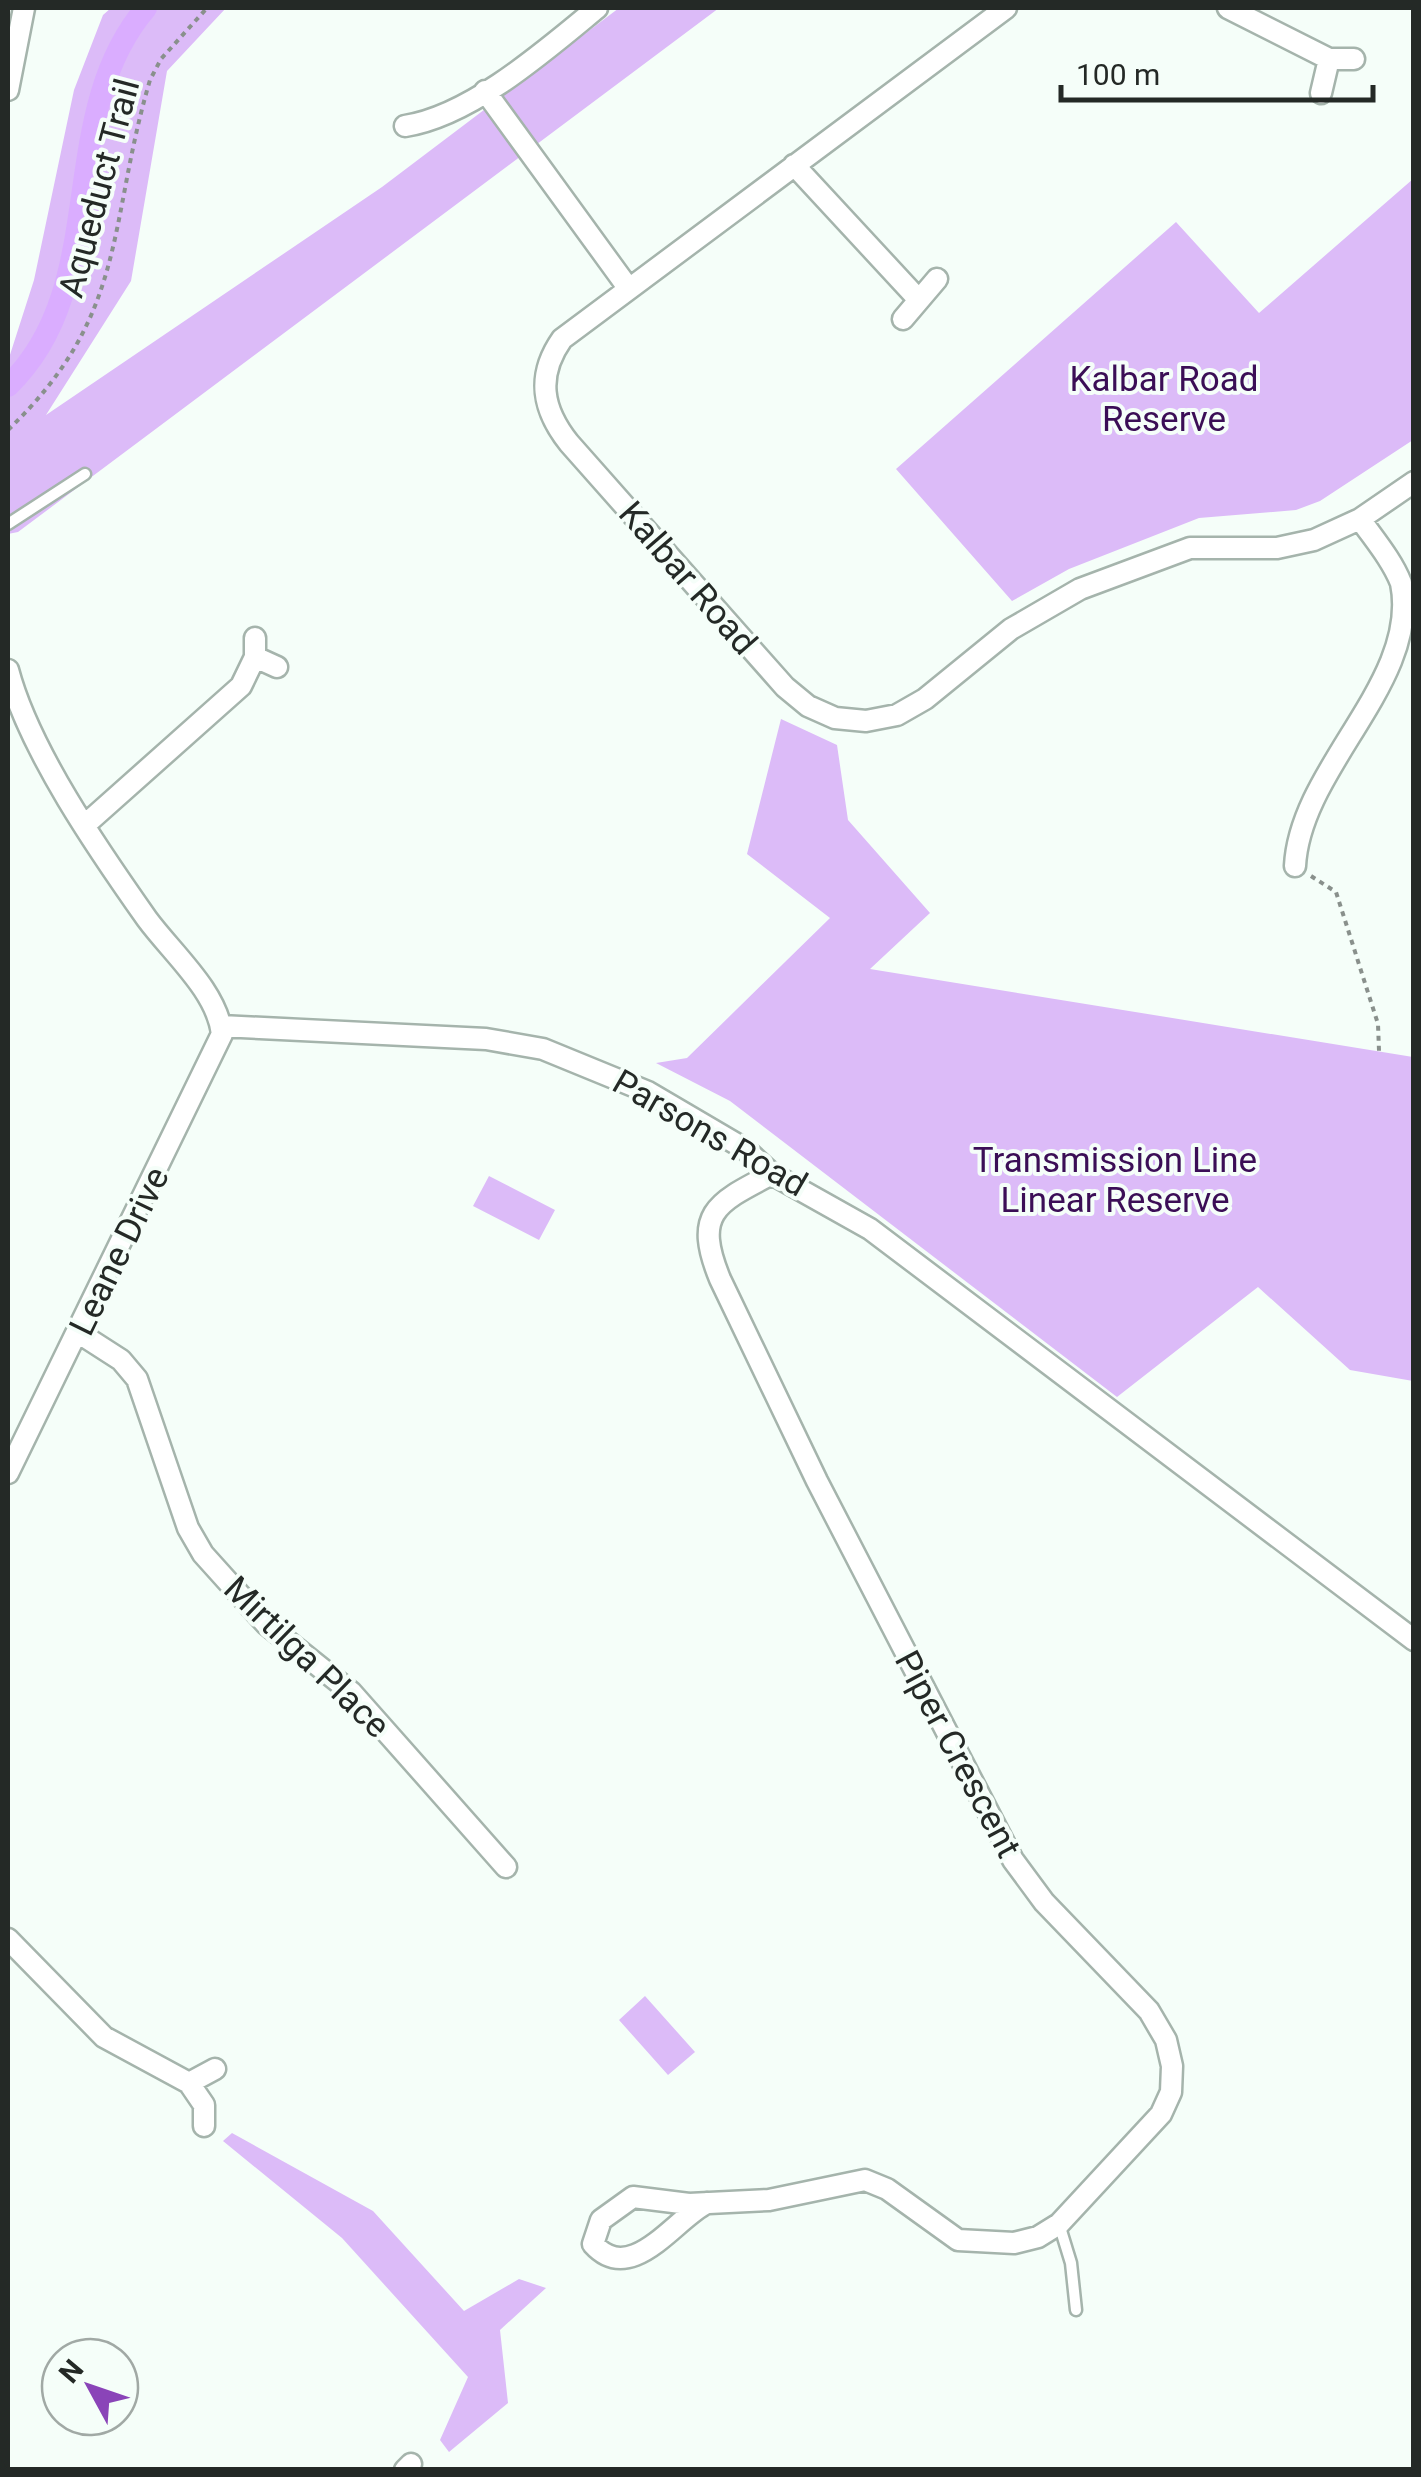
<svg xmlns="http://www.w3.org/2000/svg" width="1421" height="2477" viewBox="0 0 1421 2477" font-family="Roboto,sans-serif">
  <rect width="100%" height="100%" fill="#f5fef9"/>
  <!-- green -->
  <path fill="#dcbbf8" d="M111 8H226L167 71 131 281 46 415 382 187 619 8H719L18 532 8 534V361L34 280 74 90 103 15Z
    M1413 179V440L1320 501 1296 510 1199 518 1069 569 1012 601 896 469 1176 222 1259 313Z
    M781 719 837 745 848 820 930 913 870 969 1413 1057V1381L1350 1370 1258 1287 1117 1397 730 1101 656 1063 687 1058 830 918 747 854Z
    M489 1176 555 1210 539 1240 473 1206Z
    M645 1996 695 2052 668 2075 619 2020Z
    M232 2133 373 2211 464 2311 519 2279 546 2288 500 2330 508 2403 449 2452 440 2440 468 2377 342 2238 223 2141Z"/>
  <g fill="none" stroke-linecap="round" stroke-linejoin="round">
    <!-- canal -->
    <path stroke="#daadff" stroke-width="22" d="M8 386C113 285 53 117 146 8"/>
    <!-- lane casing -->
    <g stroke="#a5b4ac" stroke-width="15">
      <path id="lane" d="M8 524 85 474
        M1059 2224 1071 2263 1076 2310"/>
    </g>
    <!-- street casing -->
    <g stroke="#a5b4ac" stroke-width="25">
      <path id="street" d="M1006 8 562 339C536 376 542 409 569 443L785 687 808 706 835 718 866 721 897 715 925 699 1011 629 1080 589 1190 548H1277L1314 540 1360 519 1414 482
        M1228 8 1329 59
        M8 90 24 8
        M485 91 629 289
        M1321 93 1329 59H1354
        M405 126C471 116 546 50 597 8
        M794 165 919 300
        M903 319 937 279
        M255 638V657L277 667
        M8 670C29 750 99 851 147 919 172 953 217 991 222 1034L8 1473
        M86 824 241 686 255 657
        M1295 866C1300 767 1421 681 1401 583 1392 560 1374 539 1360 519
        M221 1026 486 1039 543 1049 648 1092 745 1149 772 1174 870 1229 1414 1640
        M79 1333 121 1360 137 1379 188 1528 203 1554 266 1624 351 1692 506 1867
        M8 1939 104 2037 189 2083 204 2105V2126
        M189 2083 215 2069
        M707 2203C675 2218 632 2287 593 2244L601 2220 633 2197 689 2204 769 2200 865 2180 887 2189 958 2240 1014 2243 1038 2237 1059 2224 1161 2114 1171 2092 1172 2066 1166 2040 1149 2011 1044 1902 1013 1860 817 1481 720 1279C693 1213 716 1203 772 1174
        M405 2470 411 2464"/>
    </g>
    <!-- path -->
    <path stroke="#89908c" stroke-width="4" stroke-dasharray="5 5" stroke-linecap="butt" d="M8 430C129 314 107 225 150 80L161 59 207 8
      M1311 876 1336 892 1378 1024 1379 1051"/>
    <!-- lane -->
    <use href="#lane" stroke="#fff" stroke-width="10"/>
    <!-- street -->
    <use href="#street" stroke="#fff" stroke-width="20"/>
  </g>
  <g text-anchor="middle" stroke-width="8" stroke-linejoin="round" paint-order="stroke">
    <!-- street labels -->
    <g font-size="35" fill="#242926" stroke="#f5fef9">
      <text transform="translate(99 188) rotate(-75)" y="12">Aqueduct Trail</text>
      <text transform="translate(688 578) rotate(49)" y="12">Kalbar Road</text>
      <text transform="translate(710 1133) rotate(30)" y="12">Parsons Road</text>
      <text transform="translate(119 1251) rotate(-64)" y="12">Leane Drive</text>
      <text transform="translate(307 1657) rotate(44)" y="12">Mirtilga Place</text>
      <text transform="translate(958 1754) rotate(62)" y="12">Piper Crescent</text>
    </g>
    <!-- park labels -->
    <g font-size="35" fill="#3b0e56" stroke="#f5fef9">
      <text x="1164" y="391">Kalbar Road<tspan x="1164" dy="40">Reserve</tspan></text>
      <text x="1115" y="1172">Transmission Line<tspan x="1115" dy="40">Linear Reserve</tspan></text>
    </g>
  </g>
  <!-- border -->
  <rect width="1421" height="2477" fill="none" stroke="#242926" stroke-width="20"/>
  <!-- north arrow -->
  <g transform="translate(90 2387) rotate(310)"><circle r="48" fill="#f5fef9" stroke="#a1a9a5" stroke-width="2.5"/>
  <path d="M0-8L18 38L0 25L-18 38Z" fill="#8a44b8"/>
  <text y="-15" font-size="28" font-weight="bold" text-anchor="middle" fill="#242926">N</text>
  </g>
  <!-- scale -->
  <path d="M1061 85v15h312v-15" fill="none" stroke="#242926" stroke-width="5"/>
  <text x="1076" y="85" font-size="30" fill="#242926" stroke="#f5fef9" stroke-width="8" paint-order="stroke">100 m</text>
</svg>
